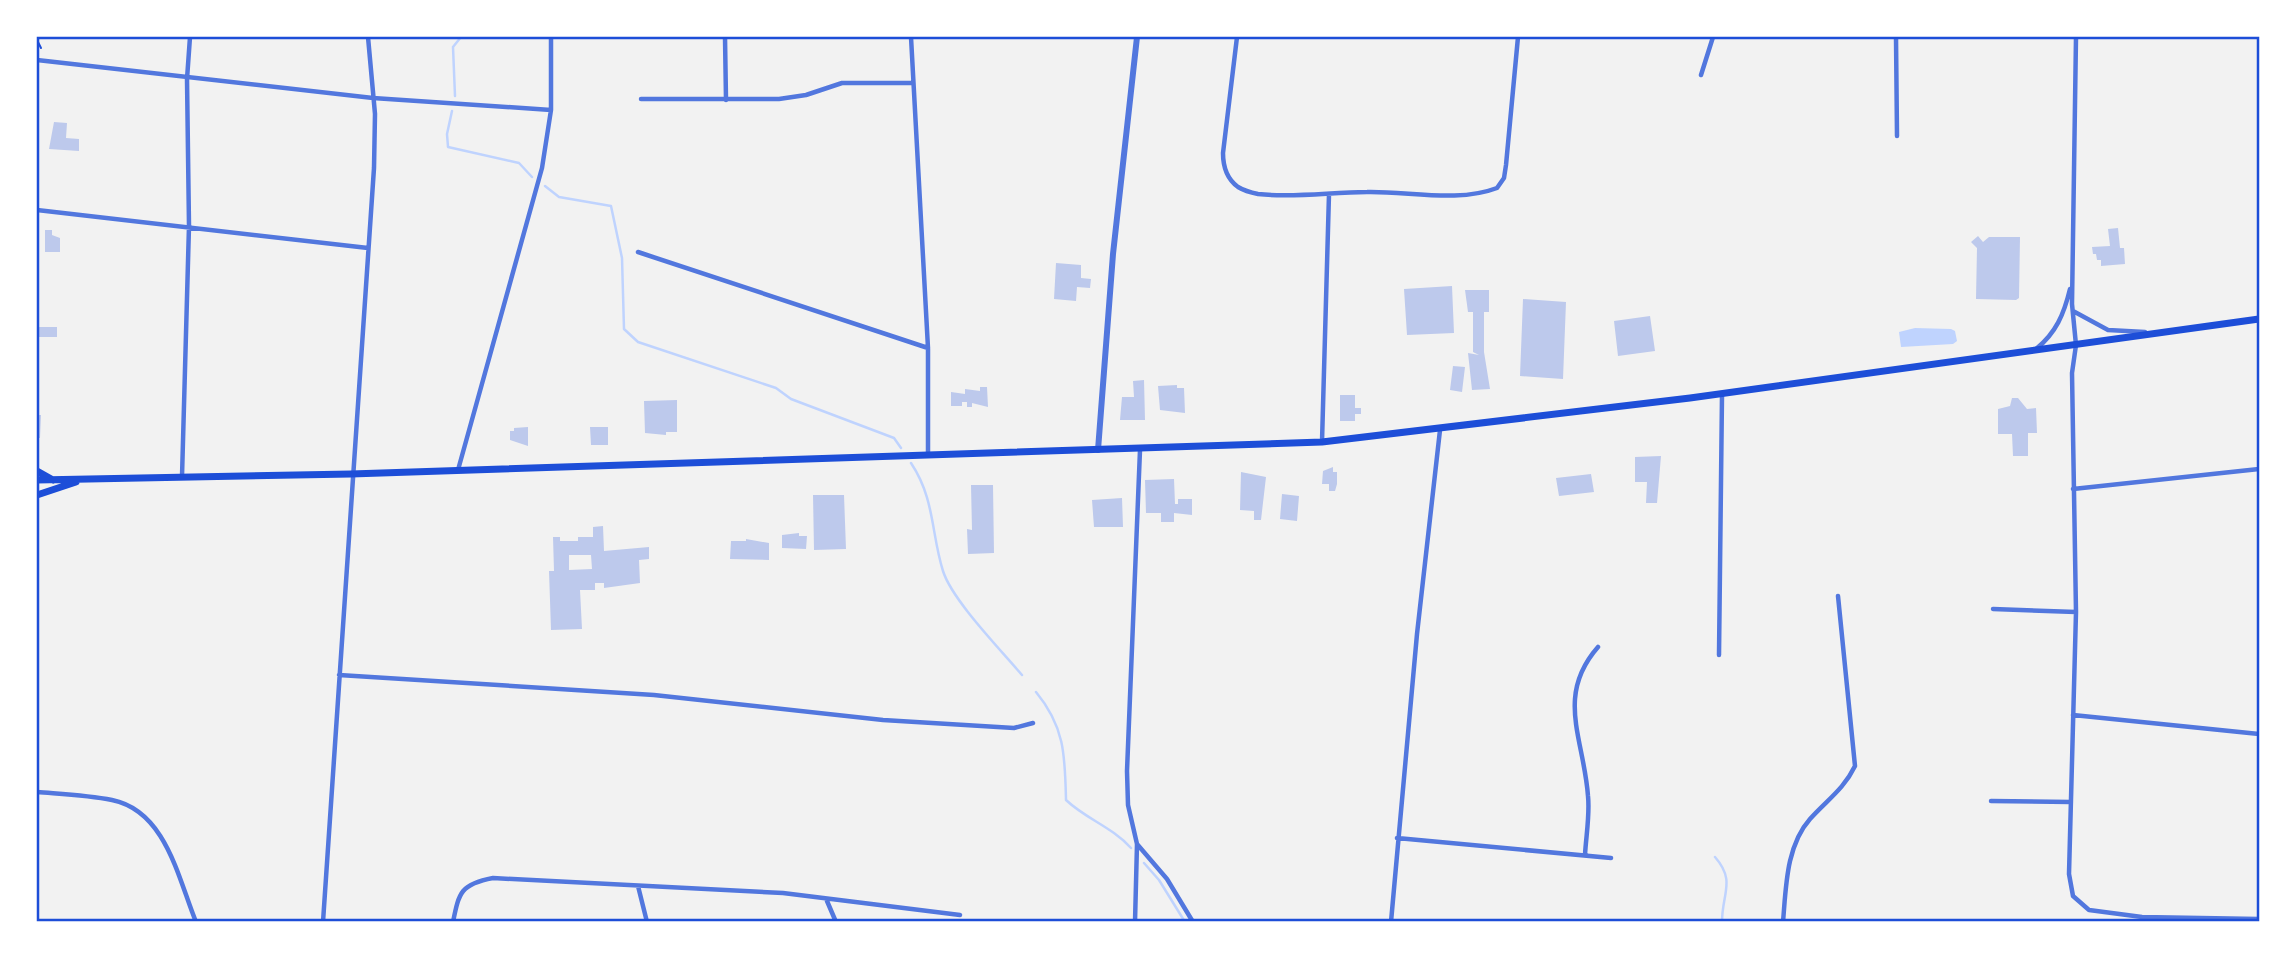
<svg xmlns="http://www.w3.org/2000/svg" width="2296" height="959" viewBox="0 0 2296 959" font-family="Mulish,sans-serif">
  <rect width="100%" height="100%" fill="#f2f2f2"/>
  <!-- water -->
  <path fill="#bfd3fe" d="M1915 328 1951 329 1955 331 1957 341 1953 344 1901 347 1899 332Z"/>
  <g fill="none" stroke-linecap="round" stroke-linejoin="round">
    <!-- stream -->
    <path stroke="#bfd3fe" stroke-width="2.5" d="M455 96 453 47 461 37
      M452 111 447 134 448 147 519 163 532 177
      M545 186 559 197 611 206 622 258 624 329 638 342 776 388 791 399 894 438 901 448
      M911 463C935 499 931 533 943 571 952 600 1001 650 1022 675
      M1036 692C1065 727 1065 756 1066 800 1086 819 1112 827 1131 848
      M1715 857C1736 881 1722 893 1722 922
      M1144 863 1159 880 1185 922"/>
  </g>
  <!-- building -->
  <path fill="#bdc9ec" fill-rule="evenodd" d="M54 122 67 123 66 138 79 139V151L49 149Z
    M2118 228 2120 248H2124L2125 264 2101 266V260H2097L2096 254H2093L2092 247 2110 246 2108 229Z
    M45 230H52V235L60 238V252H45Z
    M1978 236 1983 242 1989 237H2020L2019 298 2016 300 1976 299 1977 248 1971 242Z
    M1056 263 1081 265V278L1091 279 1090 288 1077 287 1076 301 1054 299Z
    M1452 286 1454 333 1407 335 1404 289Z
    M1465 290H1489V312H1484V352L1490 389 1472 390 1468 353 1479 355 1473 352V312H1468Z
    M1523 299 1566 302 1563 379 1520 376Z
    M1650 316 1655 351 1618 356 1614 321Z
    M37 327H57V337H37Z
    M1453 366 1465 367 1462 392 1450 390Z
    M1144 380 1145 420H1120L1122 397H1134L1133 381Z
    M1177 385V388H1184L1185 413 1160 410 1158 386Z
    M980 387H987L988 407 972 403V407H967V402H962V406H951V392L965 394V389L980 391Z
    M1340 395H1355V408H1361V414H1355V421H1340Z
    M2012 398H2018L2027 409 2036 408 2037 433H2028V456H2013L2012 434H1998V409L2010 406Z
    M677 400V432H666V435L645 433 644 401Z
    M37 415H41L40 438H37Z
    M528 427V446L510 440V431H514V428Z
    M590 427H608V445H591Z
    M1661 456 1657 503H1646L1647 482H1635V457Z
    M1333 467V472H1337V484L1335 491H1329V484H1322L1323 471Z
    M1241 472 1266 477 1261 520H1254V511L1240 510Z
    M1591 474 1594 492 1559 496 1556 478Z
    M1174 479 1175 504H1178V499H1192V515L1174 513V522H1161V513H1146L1145 480Z
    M971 485H993L994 553 968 554 967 529 972 530Z
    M1282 494 1299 496 1297 521 1280 519Z
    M813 495H844L846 549 814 550Z
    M1122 498 1123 527H1094L1092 500Z
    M603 526 604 551 649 547V559L639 560 640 583 604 588V583H595V590H580L582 629 551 630 549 571H554L553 537H560V541H578V537H593V527ZM569 555H591L592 569 569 570Z
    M799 533V536H807L806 549 782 548V535Z
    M746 539 769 543V560L730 559 731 541H746Z"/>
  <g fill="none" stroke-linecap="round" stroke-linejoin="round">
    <!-- path -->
    <path stroke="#1d4ed8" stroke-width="2" d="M37 40 41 48"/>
    <!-- minor -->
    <path stroke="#5277de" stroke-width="4.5" d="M725 37 726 100
      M911 37 928 348V455
      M1237 37 1223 153C1223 166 1227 179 1238 187 1243 190 1253 193 1258 194 1294 198 1331 192 1367 192 1408 191 1458 203 1497 188L1504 178 1506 165 1518 37
      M1896 37 1897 136
      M2076 37 2072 304 2076 345 2072 373 2076 612 2069 874 2073 896 2089 910 2142 917 2259 919
      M37 60 373 98 551 110
      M1701 75 1713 37
      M641 99H779L806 95 842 83H911
      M37 210 368 248
      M638 252 928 348
      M2073 311 2108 330 2145 332
      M2036 349C2056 333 2064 314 2070 289
      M1322 442 1329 194
      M458 470 542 168 551 110V37
      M182 477 189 226 187 79 190 37
      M2073 489 2259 469
      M1993 609 2076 612
      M1719 655 1722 395
      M339 675 654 695 883 720 1014 728 1033 723
      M2073 715 2259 734
      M37 792C61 794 87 795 112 800 166 811 178 878 196 922
      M1991 801 2071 802
      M1397 838 1611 858
      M1137 844 1167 879 1193 922
      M1585 855C1586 836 1590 815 1588 796 1584 739 1555 696 1598 647
      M638 886 647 922
      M827 901 836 922
      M323 922 374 168 375 114 368 37
      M453 922C459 892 461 884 493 878L783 893 960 915
      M1135 922 1137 844 1128 805 1127 771 1140 450
      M1391 922 1417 634 1440 430
      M1783 922C1786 888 1786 846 1810 819 1827 800 1844 789 1855 766L1838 596"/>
    <!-- tertiary -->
    <path stroke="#5277de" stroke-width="6" d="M1098 450 1113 254 1137 37"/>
    <!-- secondary -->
    <path stroke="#1d4ed8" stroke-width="7" d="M37 471 53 480
      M37 480 351 474 1322 442 1690 398 2259 319
      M37 495 76 482"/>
  </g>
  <!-- border -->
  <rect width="2296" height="959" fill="none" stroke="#ffffff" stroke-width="77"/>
  <rect x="38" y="38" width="2220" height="882" fill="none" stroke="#1d4ed8" stroke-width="2.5"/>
</svg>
